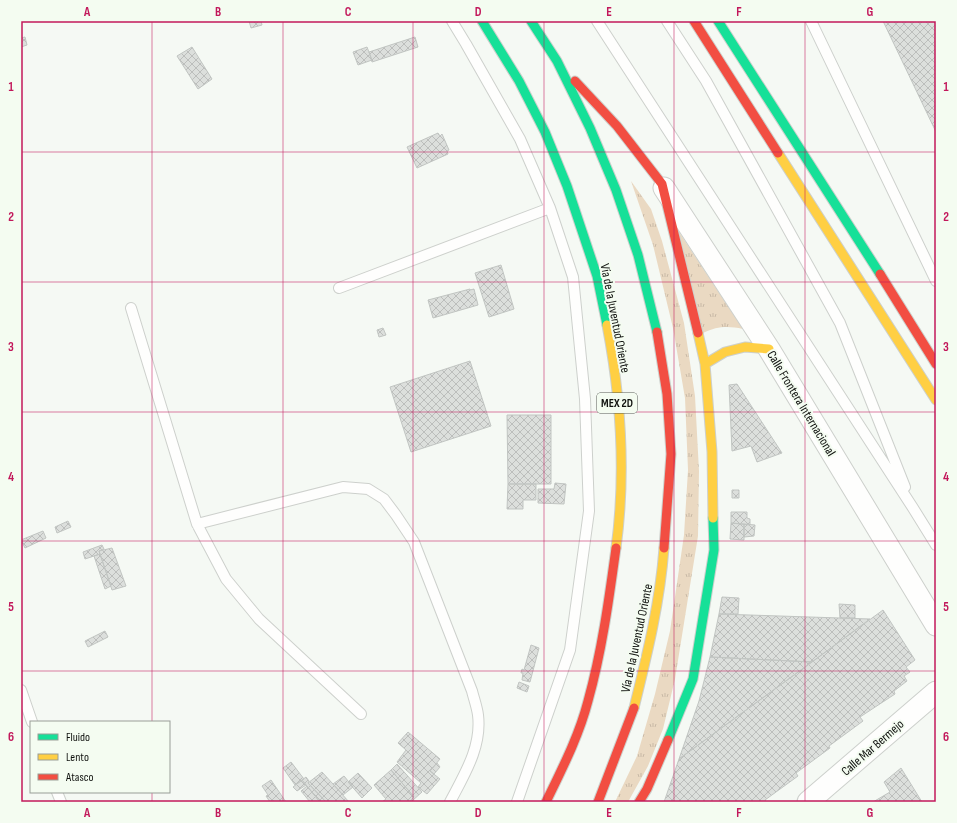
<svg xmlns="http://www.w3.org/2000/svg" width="957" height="823" viewBox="0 0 957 823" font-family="'Sofia Sans Condensed',sans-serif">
  <defs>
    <pattern id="grass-tufts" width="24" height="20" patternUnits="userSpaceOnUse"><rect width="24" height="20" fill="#ead9c2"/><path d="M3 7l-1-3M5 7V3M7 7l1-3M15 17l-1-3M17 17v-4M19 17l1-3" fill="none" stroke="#c8b9a6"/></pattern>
    <pattern id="building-cross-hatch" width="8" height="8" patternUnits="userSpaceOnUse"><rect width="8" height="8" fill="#dcdfdc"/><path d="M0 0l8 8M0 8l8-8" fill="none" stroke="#bcbebc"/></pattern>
  </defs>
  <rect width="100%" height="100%" fill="#f5f9f4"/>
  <!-- grass -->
  <path fill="url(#grass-tufts)" d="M631 181 651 209 662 241 684 323 695 396 699 471 698 536 675 679 663 729 648 766 628 802H615L637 756 655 694 670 631 684 535 688 470 685 398 673 328 653 245Z
    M679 232 743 329C728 326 718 326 703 333Z"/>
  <!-- building -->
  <path fill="url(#building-cross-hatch)" stroke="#c1c5c2" d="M249 21H261L262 25 251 28Z
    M883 21H936V132Z
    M25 37 27 45 21 47V38Z
    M415 37 418 47 372 62 369 52Z
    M192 47 212 79 198 89 177 56Z
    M367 47 372 60 358 65 353 52Z
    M438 133 440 136 442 134 449 150 447 151 448 154 417 168 407 147Z
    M501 265 514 309 489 317 475 273Z
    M470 289V290L474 289 478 305 433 318 428 300Z
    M383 328 386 335 379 337 377 330Z
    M470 361 491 426 411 452 390 387Z
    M737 384 782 453 757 462 751 446 732 451 729 385Z
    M507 415H551V484H508Z
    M555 483 566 484 564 504 538 503V489H554Z
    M508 484H536V500H523V509H507Z
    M732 490H739V498H732Z
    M731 512H747V518L750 519V525L731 523Z
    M68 521 71 527 57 533 55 527Z
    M731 523 744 524V540L730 539Z
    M744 524 755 525 754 536 744 537Z
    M43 531 46 538 25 548 21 540Z
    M102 545 104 549 99 551 100 554 85 559 83 552Z
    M112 548 126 586 112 590 99 551Z
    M100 554 111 586 105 589 94 556Z
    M722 597 739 598 738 614H719Z
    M839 604 855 605V618H840Z
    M883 610 915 660 906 667 910 672 904 676 907 681 894 691 895 694 860 717 863 721 829 746 830 748 796 773 798 776 765 800 766 802H664L679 759Z
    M719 614 840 618 870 619 812 662 710 657Z
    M105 631 108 637 88 647 85 641Z
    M531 645 539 648 530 682 522 680 523 673H521L522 669 524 670Z
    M710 657 812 662 679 759 699 701Z
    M519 682 529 686 527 692 517 688Z
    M408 732 440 759 430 771 440 779 427 794 418 787 421 783 397 762 406 750 398 743Z
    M291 762 304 779 295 785 283 768Z
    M437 763 440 767 434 774 430 771Z
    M397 764 422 792 412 801 411 800 414 797 391 770Z
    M901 768 922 802H873L890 792 884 782Z
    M391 770 414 797 409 802H382L386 799 374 785Z
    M322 772 333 784 349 802H326L308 783Z
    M358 773 372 788 362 798 348 782Z
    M344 776 353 787 343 795 333 784Z
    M306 777 309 781 308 783 326 802H320L302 780Z
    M271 780 286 802H274L273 800 270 802 266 796 268 795 262 786Z
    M302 780 306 785 297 791 293 787Z
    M307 786 320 802H310L301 791Z"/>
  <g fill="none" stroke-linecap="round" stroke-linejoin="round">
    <!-- lane casing -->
    <g stroke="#cdd0cc" stroke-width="12">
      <path id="lane" d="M452 21 466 44 520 139 550 208 573 277 585 399 589 511 570 650 517 802
        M597 21 913 508 936 545
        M667 21 706 81 840 323 905 487
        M811 21 936 281
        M339 288 550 208
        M131 308 197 524 226 579 259 619 361 714
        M197 524 343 487 368 489 384 499 396 515 414 542 472 691C474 699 477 707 478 715 482 747 464 775 450 802
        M21 690 32 722
        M57 792 61 802"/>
    </g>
    <!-- street casing -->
    <g stroke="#cdd0cc" stroke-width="23">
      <path id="street" d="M664 188 769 349 936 625
        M808 802 936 692"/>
    </g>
    <!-- fast casing -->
    <g stroke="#cdd0cc" stroke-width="11">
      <path id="fast" d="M482 21 519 81 545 132 567 186 597 276 607 325
        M531 21 557 61 590 128 616 190 638 255 657 332
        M718 21 880 274
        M668 740 693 679 714 550 713 518"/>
    </g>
    <!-- slow casing -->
    <g stroke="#cdd0cc" stroke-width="11">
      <path id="slow" d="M778 153 936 400
        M607 325C621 398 626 474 616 548
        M698 333 705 364 712 452 713 518
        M705 364 725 352 745 347 769 349
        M634 708C647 655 660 603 664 548"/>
    </g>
    <!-- jam casing -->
    <g stroke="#cdd0cc" stroke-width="11">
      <path id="jam" d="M694 21 778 153
        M575 81 617 126 662 184 698 333
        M880 274 936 364
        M657 332 667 394 671 454 664 548
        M546 802C562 769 579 736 588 701 602 651 609 599 616 548
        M598 802 634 708
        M639 802 647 789 668 740"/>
    </g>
    <!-- lane -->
    <use href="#lane" stroke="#fefefd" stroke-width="10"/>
    <!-- street -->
    <use href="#street" stroke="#fefefd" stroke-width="21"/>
    <!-- fast -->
    <use href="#fast" stroke="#16e098" stroke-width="9"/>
    <!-- slow -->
    <use href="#slow" stroke="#ffcf43" stroke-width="9"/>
    <!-- jam -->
    <use href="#jam" stroke="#f24e42" stroke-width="9"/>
  </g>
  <!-- grid -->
  <path fill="none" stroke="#c2185b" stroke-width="1" stroke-opacity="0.55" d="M152 21V722M283 21V802M413 21V802M544 21V802M674 21V802M805 21V802M21 152H936M21 282H936M21 412H936M21 541H936M21 671H936M152 792V802"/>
  <g text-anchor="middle" stroke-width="4" stroke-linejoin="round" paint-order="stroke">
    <!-- shield labels -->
    <rect fill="#f4fcf1" stroke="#545853" stroke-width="1" x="597" y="393" width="40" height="20" rx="3"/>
    <g font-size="12" font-weight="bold" fill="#10120f">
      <text x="617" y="407">MEX 2D</text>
    </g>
    <!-- street labels -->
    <g font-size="13" fill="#10120f" stroke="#f4fcf1">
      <text transform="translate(616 318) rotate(79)" y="5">Vía de la Juventud Oriente</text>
      <text transform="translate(802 403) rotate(59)" y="5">Calle Frontera Internacional</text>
      <text transform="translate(636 638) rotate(-78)" y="5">Vía de la Juventud Oriente</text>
      <text transform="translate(872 747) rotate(-41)" y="5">Calle Mar Bermejo</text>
    </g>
  </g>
  <!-- border -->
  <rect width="957" height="823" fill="none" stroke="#f4fcf1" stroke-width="44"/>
  <!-- legend -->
  <rect x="30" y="721" width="140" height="72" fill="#f4fcf1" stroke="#999e97"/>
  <rect x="38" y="734" width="20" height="6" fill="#16e098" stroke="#999e97"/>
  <text x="66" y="741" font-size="12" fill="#10120f">Fluido</text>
  <rect x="38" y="754" width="20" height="6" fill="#ffcf43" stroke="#999e97"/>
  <text x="66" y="761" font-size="12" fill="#10120f">Lento</text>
  <rect x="38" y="774" width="20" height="6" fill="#f24e42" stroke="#999e97"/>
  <text x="66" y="781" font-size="12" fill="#10120f">Atasco</text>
  <rect x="22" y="22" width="913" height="779" fill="none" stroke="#c2185b" stroke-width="1.5"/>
  <g font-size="13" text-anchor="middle" font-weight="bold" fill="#c2185b">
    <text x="87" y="16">A</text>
    <text x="218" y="16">B</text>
    <text x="348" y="16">C</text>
    <text x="478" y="16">D</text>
    <text x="609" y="16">E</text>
    <text x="739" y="16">F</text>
    <text x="870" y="16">G</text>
    <text x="11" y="91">1</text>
    <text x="946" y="91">1</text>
    <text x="11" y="221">2</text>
    <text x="946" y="221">2</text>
    <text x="11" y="351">3</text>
    <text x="946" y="351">3</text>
    <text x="11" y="481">4</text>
    <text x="946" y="481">4</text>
    <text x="11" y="611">5</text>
    <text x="946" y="611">5</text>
    <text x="11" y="741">6</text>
    <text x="946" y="741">6</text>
    <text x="87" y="817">A</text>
    <text x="218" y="817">B</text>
    <text x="348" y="817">C</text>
    <text x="478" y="817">D</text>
    <text x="609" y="817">E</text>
    <text x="739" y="817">F</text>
    <text x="870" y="817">G</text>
  </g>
</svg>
